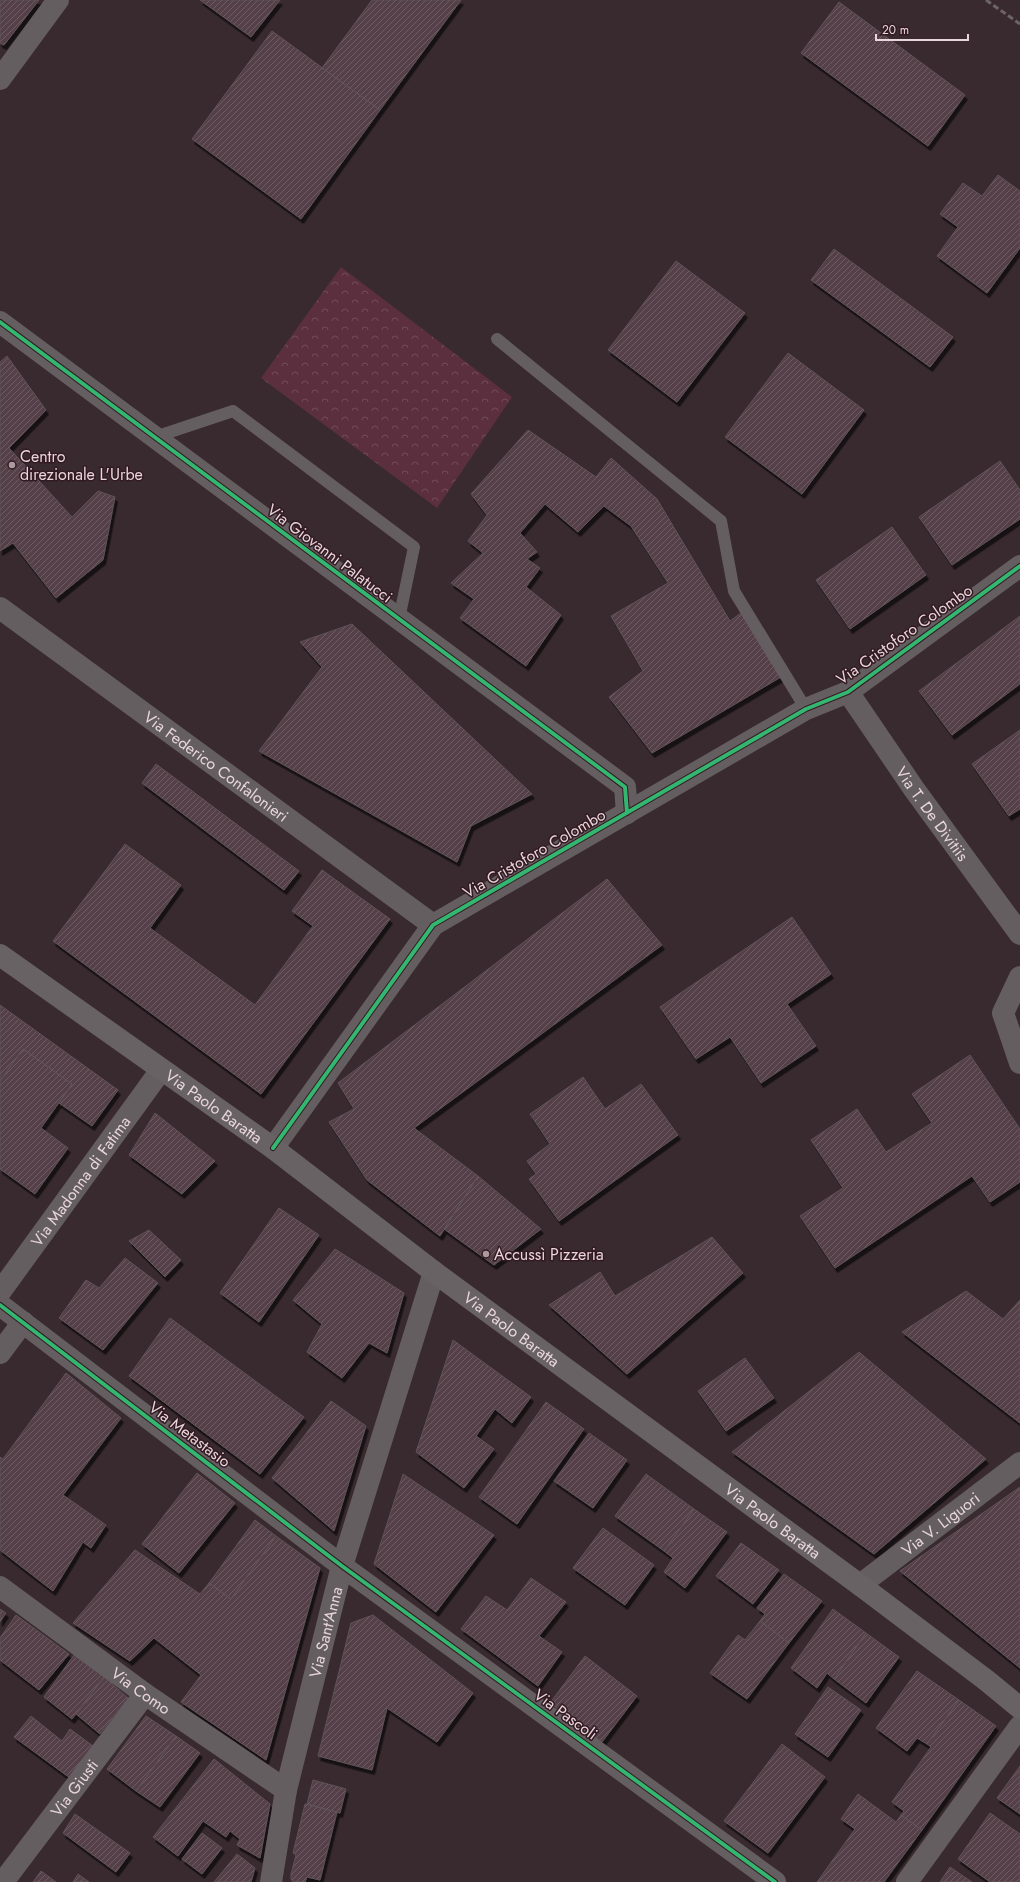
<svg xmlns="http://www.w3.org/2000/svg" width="1020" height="1882" viewBox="0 0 1020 1882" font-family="Jost,sans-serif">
  <defs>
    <pattern id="forest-crowns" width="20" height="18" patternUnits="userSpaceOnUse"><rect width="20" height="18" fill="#5c2f3e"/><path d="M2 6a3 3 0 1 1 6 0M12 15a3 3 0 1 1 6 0" fill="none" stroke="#734c59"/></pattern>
    <pattern id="building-hatch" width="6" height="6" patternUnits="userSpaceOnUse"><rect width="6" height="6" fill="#554048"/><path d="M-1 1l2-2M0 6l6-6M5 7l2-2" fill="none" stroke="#6d5b62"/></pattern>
    <filter id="shadow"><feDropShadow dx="2.5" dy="4.5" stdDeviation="0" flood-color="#0009"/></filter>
  </defs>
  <rect width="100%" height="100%" fill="#382a2e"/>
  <!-- forest -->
  <path fill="url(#forest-crowns)" d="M341 267 512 397 437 508 261 378Z"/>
  <!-- building -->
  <path fill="url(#building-hatch)" stroke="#5f5357" filter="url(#shadow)" d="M0 0H39L4 45 0 43Z
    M200 0H280L251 37Z
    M372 0H461L380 110 322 68Z
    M839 2 965 95 928 146 801 53Z
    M272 31 380 110 301 219 192 139Z
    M998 175 1020 191V248L987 293 937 256 958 227 940 214 963 183 982 196Z
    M834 249 953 337 930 367 811 280Z
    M676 261 745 313 677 402 608 350Z
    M788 353 864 410 802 494 725 437Z
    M7 356 46 410 9 448 72 517 98 491 115 497 103 560 56 598 13 543 0 551V362Z
    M528 430 596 477 611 458 657 499 730 621 741 613 781 677 652 753 609 697 643 671 611 616 668 583 631 526 604 506 578 532 545 504 520 533 537 552 527 559 540 568 526 587 561 615 526 666 460 618 474 599 451 583 483 553 468 541 487 515 471 494Z
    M1000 461 1020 490V519L952 565 919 517Z
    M892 527 926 575 850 629 816 580Z
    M1020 616V684L952 735 919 691Z
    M352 624 532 794 471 826 457 862 259 751 322 667 300 642Z
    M1020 730V809L1009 816 972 764Z
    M156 764 299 871 284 890 142 783Z
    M125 844 181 885 150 928 255 1005 313 926 292 911 322 870 390 919 261 1094 53 941Z
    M607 879 662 945 414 1128 478 1176 440 1236 367 1180 329 1122 354 1109 338 1083Z
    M792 917 831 974 787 1004 816 1046 761 1083 730 1037 696 1059 660 1007Z
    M0 1005 118 1090 92 1126 59 1103 72 1084 23 1049 0 1081Z
    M23 1049 72 1084 41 1128 68 1148 35 1194 0 1169V1081Z
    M970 1055 1020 1129V1182L990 1202 972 1176 835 1268 800 1216 843 1188 811 1140 857 1109 886 1152 932 1123 912 1094Z
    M583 1077 605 1109 641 1084 678 1135 559 1221 529 1179 536 1174 527 1161 550 1144 530 1114Z
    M155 1113 215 1161 182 1194 129 1155Z
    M478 1176 541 1229 494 1265 444 1229Z
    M279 1208 319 1235 259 1322 220 1293Z
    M149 1230 181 1260 165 1277 129 1241Z
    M712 1237 743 1273 627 1374 549 1305 600 1272 615 1296Z
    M335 1249 404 1293 387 1353 369 1343 342 1378 307 1352 322 1324 293 1300Z
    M125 1258 158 1283 103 1350 59 1318 86 1280 99 1288Z
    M966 1291 1003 1319 1020 1300V1423L902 1332Z
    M170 1318 304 1417 260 1474 129 1376Z
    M453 1340 531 1397 512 1423 495 1409 476 1436 494 1449 464 1488 416 1452Z
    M859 1352 986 1459 874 1554 732 1452Z
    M745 1358 774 1398 726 1431 698 1391Z
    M66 1373 121 1418 63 1495 106 1525 91 1548 83 1542 53 1591 0 1550V1457L3 1459Z
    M331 1401 366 1426 334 1531 272 1478Z
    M546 1402 584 1429 517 1524 479 1497Z
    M589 1433 627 1460 593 1508 554 1481Z
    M197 1473 235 1503 179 1573 142 1544Z
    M403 1474 494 1535 436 1612 374 1564Z
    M646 1474 694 1509 664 1551 615 1516Z
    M1020 1487V1668L900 1571Z
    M694 1509 727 1532 685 1588 664 1572 673 1558 664 1551Z
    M255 1520 276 1536 231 1599 209 1583Z
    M603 1528 654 1565 625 1605 573 1568Z
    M276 1536 320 1568 266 1760 181 1702 201 1675 154 1638 130 1661 73 1623 135 1550 200 1594 209 1583 231 1599Z
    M741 1543 779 1570 753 1604 716 1576Z
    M784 1574 822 1601 789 1643 760 1621 765 1614 757 1608Z
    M531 1578 566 1602 539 1636 562 1652 538 1686 461 1629 486 1596 507 1610Z
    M0 1609 6 1613 0 1622Z
    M833 1609 866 1633 834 1679 827 1673 817 1688 791 1668Z
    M16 1615 69 1654 39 1690 0 1660V1638Z
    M373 1615 473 1693 437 1742 387 1708 372 1770 318 1756 351 1623Z
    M760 1621 789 1643 747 1699 710 1673 738 1635 745 1640Z
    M866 1633 899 1657 866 1703 834 1679Z
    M74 1655 104 1677 72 1719 44 1697Z
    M585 1656 637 1696 602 1742 550 1703Z
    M917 1671 959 1700 927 1744 917 1738 907 1751 876 1728Z
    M104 1677 128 1698 100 1734 76 1714Z
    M828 1687 861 1710 828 1757 795 1734Z
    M959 1700 996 1726 922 1830 901 1815 904 1811 892 1802 931 1747 927 1744Z
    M31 1716 62 1741 70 1729 93 1746 70 1778 14 1737Z
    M146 1716 176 1736 136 1791 107 1769Z
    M176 1736 200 1753 160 1807 136 1791Z
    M782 1744 825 1777 768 1853 724 1821Z
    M214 1759 270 1804 260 1858 237 1845 240 1839 230 1831 226 1837 203 1821 178 1856 153 1837Z
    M1020 1766V1814L997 1798Z
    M313 1780 346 1789 340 1813 307 1804Z
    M858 1794 896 1822 901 1815 922 1830 884 1882H817L855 1829 841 1819Z
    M305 1804 337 1812 320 1880 307 1877 305 1882H293L291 1879V1874L296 1855 293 1853Z
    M990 1813 1020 1834V1882H990L958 1859Z
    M75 1814 130 1853 116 1872 63 1833Z
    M202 1833 222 1848 202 1874 182 1859Z
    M237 1854 255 1868 251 1882H214Z
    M950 1867 972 1882H940Z
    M41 1871 56 1882H33Z
    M78 1874 89 1882H73Z"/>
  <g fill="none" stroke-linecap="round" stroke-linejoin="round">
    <!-- service -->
    <path stroke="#655e60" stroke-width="12" d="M497 339 721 521 734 591 806 709
      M155 437 233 411 414 547 399 619"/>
    <!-- minor -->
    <g stroke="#655e60" stroke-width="22">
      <path d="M0 79 58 0"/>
      <path d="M0 322 625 787 627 813"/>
      <path id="s1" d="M0 608 433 925"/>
      <path id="s2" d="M848 692 914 789 1020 934"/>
      <path d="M1020 977 1003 1013 1020 1063"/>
      <path d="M273 1148 433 925 806 709 848 692 1020 566"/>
      <path id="s3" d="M0 1292 161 1070"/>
      <path d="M0 1305 342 1566 775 1882"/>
      <path d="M0 1353 23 1322"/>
      <path id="s4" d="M860 1585 1020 1463"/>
      <path id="s5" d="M0 1587 145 1694 286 1790"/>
      <path id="s6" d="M3 1882 145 1694"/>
      <path id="s7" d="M271 1882 286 1790 342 1566 434 1272"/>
    </g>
    <!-- tertiary -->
    <path stroke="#655e60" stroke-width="22" d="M907 1882 1020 1726"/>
    <!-- secondary -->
    <path stroke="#686264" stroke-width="22" id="s8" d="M0 955 273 1148 434 1272 860 1585 986 1680 1020 1708"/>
    <!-- rail -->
    <path stroke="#6c6466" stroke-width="3" stroke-dasharray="6 3" stroke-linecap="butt" d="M986 0 1020 24"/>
    <!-- cycleway casing -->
    <g stroke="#331a22" stroke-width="6">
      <path id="cycleway" d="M0 322 625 787 627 813
        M273 1148 433 925 806 709 848 692 1020 566
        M0 1305 342 1566 775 1882"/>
    </g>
    <!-- cycleway -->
    <use href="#cycleway" stroke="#33b770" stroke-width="4"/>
  </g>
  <!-- markers -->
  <g fill="#aa9a9e" stroke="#331a22" stroke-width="1.5">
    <circle cx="12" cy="465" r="4"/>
    <circle cx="486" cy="1254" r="4"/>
  </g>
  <g text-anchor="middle" stroke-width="3" stroke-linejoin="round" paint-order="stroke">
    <!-- poi labels -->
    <g font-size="16" fill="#e8d6db" stroke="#331a22" text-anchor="start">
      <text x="20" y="462">Centro<tspan x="20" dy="18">direzionale L'Urbe</tspan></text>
      <text x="494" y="1260">Accussì Pizzeria</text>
    </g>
    <!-- street labels -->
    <g font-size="16" fill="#e8d6db" stroke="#331a22">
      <text transform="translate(330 553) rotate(37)" y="6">Via Giovanni Palatucci</text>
      <text transform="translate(904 634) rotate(-35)" y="6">Via Cristoforo Colombo</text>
      <text dy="6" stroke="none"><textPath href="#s1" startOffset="268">Via Federico Confalonieri</textPath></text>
      <text dy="6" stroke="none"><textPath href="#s2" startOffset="148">Via T. De Divitiis</textPath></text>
      <text transform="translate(534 853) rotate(-30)" y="6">Via Cristoforo Colombo</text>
      <text dy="6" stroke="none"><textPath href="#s8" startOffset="262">Via Paolo Baratta</textPath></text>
      <text dy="6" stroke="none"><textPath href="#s3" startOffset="137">Via Madonna di Fatima</textPath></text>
      <text dy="6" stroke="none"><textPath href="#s8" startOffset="634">Via Paolo Baratta</textPath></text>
      <text transform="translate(190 1434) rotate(37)" y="6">Via Metastasio</text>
      <text dy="6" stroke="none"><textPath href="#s8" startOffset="958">Via Paolo Baratta</textPath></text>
      <text dy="6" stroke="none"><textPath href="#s4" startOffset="101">Via V. Liguori</textPath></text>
      <text dy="6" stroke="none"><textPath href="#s7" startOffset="256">Via Sant'Anna</textPath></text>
      <text dy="6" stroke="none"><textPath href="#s5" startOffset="175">Via Como</textPath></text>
      <text transform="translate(566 1714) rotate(36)" y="6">Via Pascoli</text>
      <text dy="6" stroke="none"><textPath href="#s6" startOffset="118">Via Giusti</textPath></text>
    </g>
  </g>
  <!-- scale -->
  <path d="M876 34v6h92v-6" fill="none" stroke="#e8d6db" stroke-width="2"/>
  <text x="882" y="34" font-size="12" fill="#e8d6db" stroke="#331a22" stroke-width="3" paint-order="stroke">20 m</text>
</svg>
